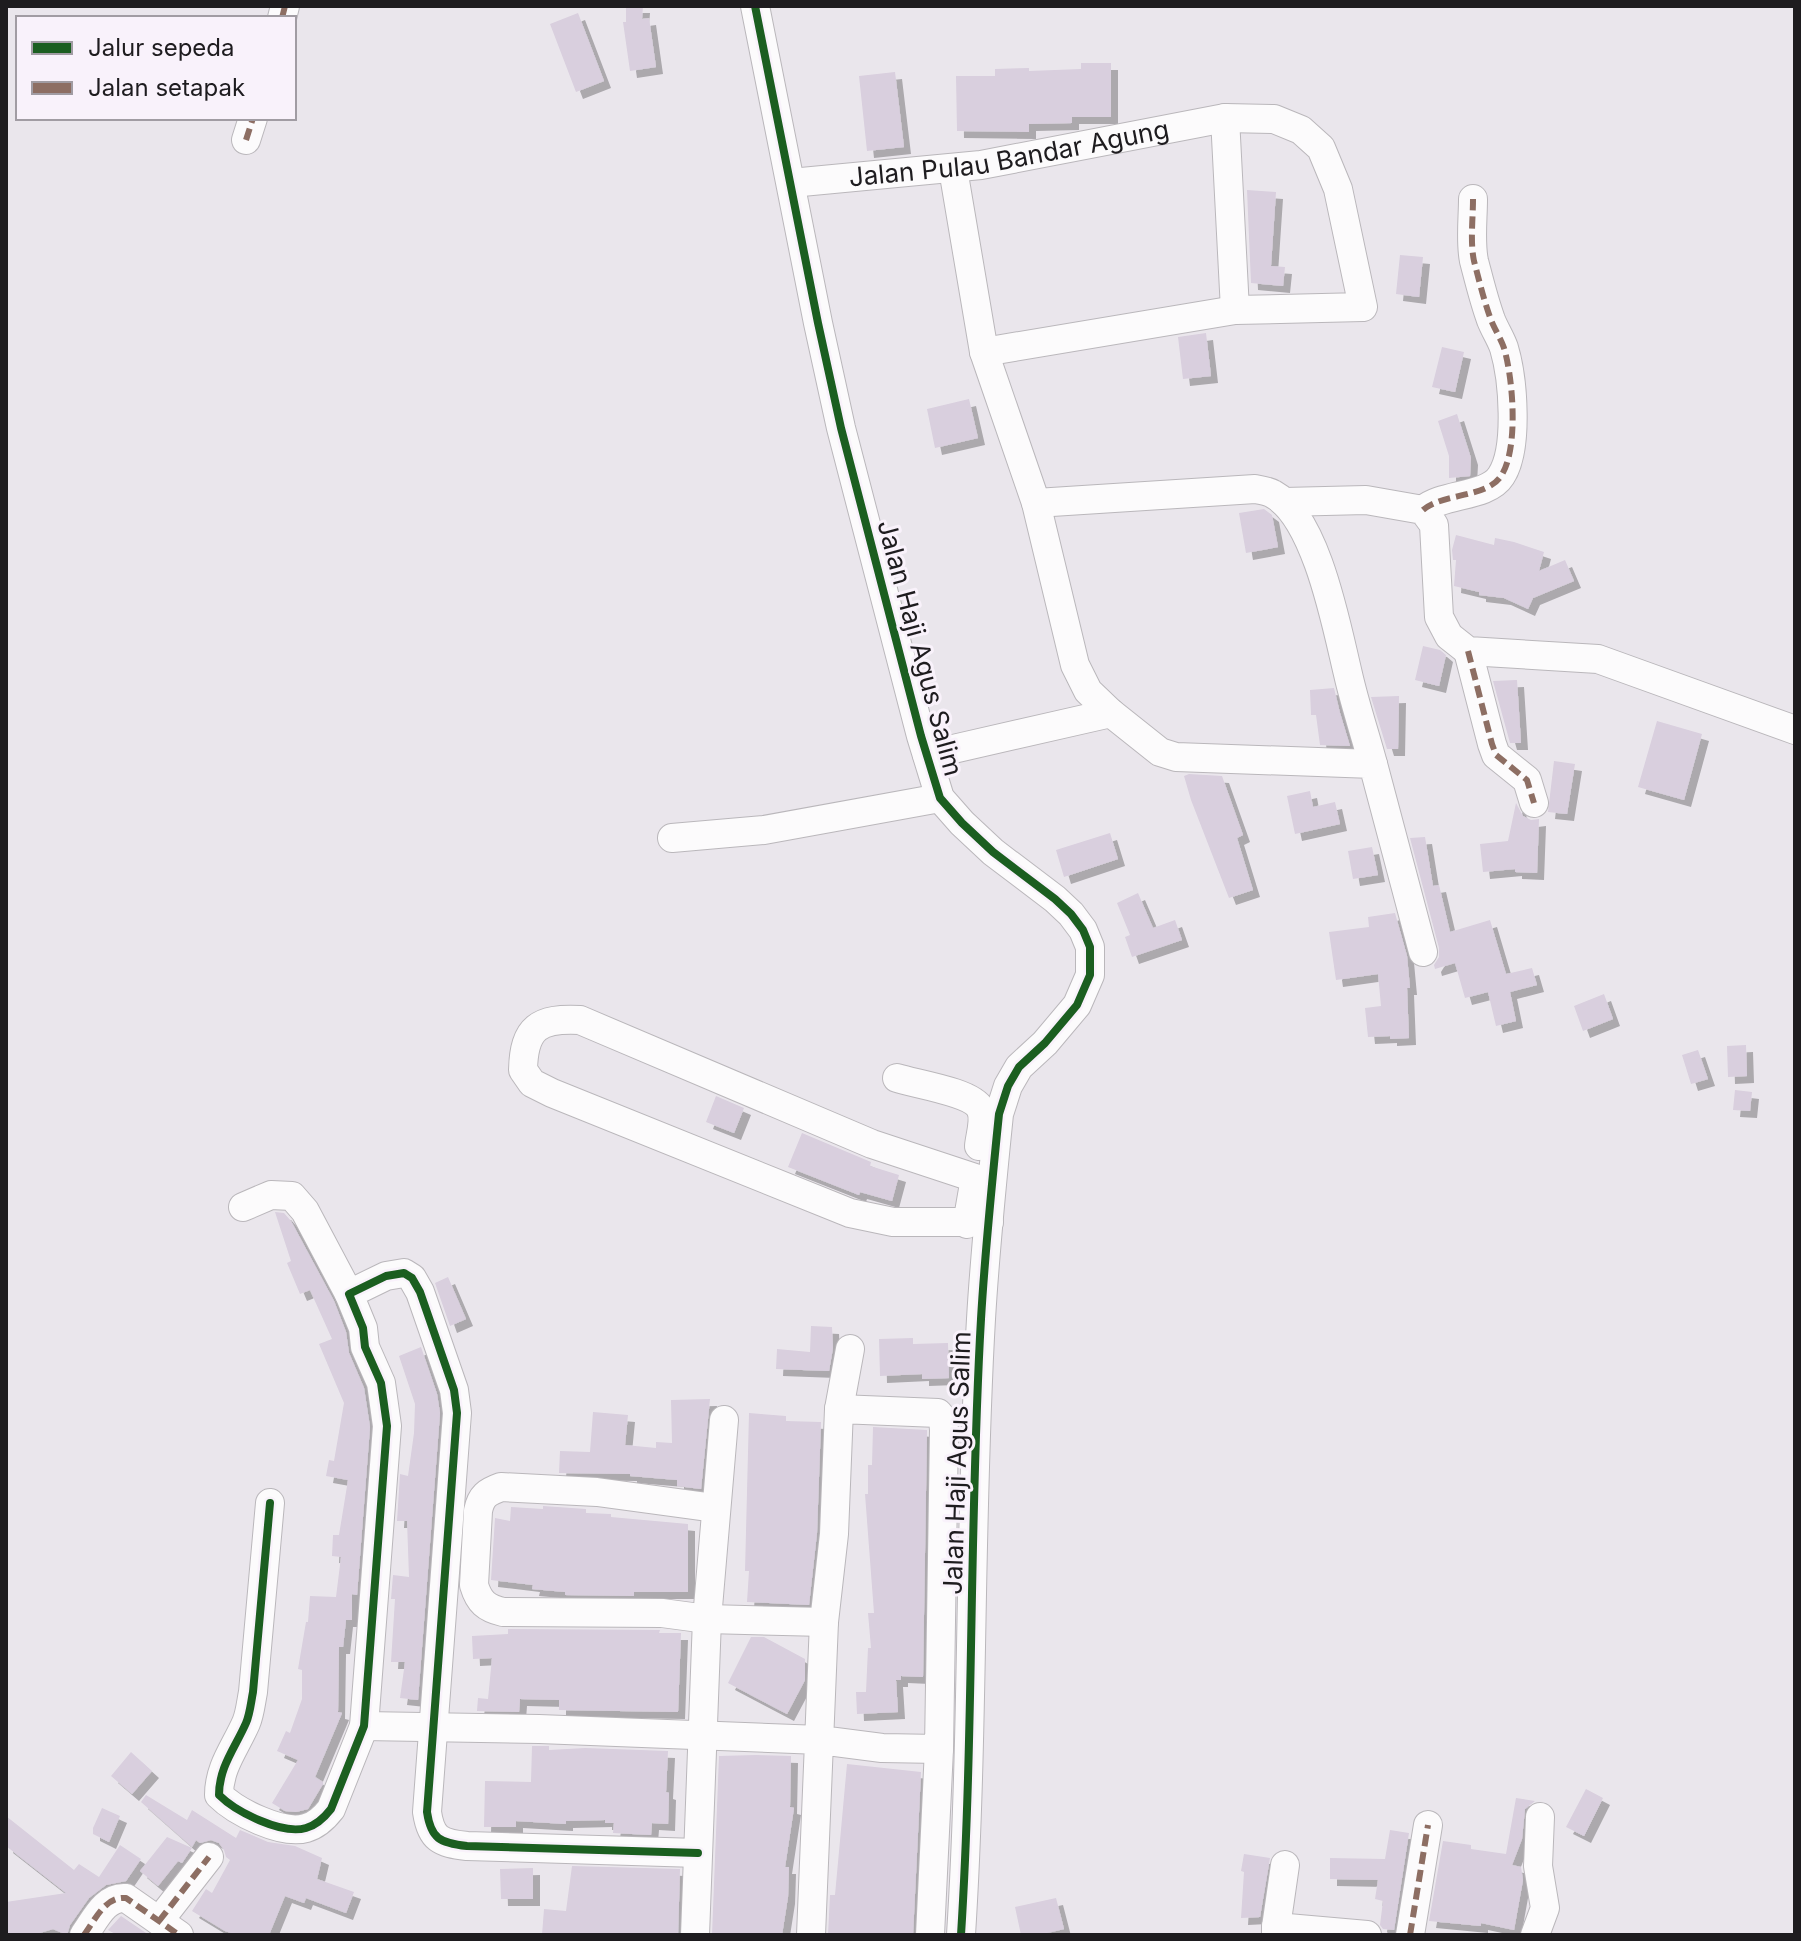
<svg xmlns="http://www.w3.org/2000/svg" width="1801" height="1941" viewBox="0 0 1801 1941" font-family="Inter,sans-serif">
  <defs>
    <filter id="shadow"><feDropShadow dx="7" dy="7" stdDeviation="0" flood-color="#0004"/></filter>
  </defs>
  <rect width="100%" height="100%" fill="#eae6ec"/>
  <!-- building -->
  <path fill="#d9cfde" filter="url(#shadow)" d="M626 6H643L642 19 649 18 656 67 630 71 623 22H626Z
    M578 13 604 81 576 92 550 24Z
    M1081 63H1111V117H1072V123L1029 124V132L957 131 956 76H995V69L1029 68V71L1081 69Z
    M895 72 904 147 867 151 859 76Z
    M1247 190 1276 192 1271 266 1285 267 1283 286 1251 283Z
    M1400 255 1423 257 1419 297 1396 294Z
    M1206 333 1211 376 1183 379 1178 337Z
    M1442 347 1464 352 1455 392 1432 387Z
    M969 399 978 438 935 448 927 409Z
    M1457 414 1471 458 1470 476 1449 478V456L1438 421Z
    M1264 509 1272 515 1278 547 1246 553 1239 513Z
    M1456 535 1494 545 1495 538 1514 542 1544 552 1539 571 1565 560 1574 581 1533 598 1528 609 1504 598 1479 595V592L1454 586 1456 560H1453L1452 550Z
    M1423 646 1440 650 1446 655 1439 686 1415 680Z
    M1517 680 1521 743H1510L1493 681Z
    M1334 688 1340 713 1350 746 1320 745 1316 715H1311L1310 690Z
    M1399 696 1398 749H1387L1371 697Z
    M1657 721 1702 734 1684 800 1638 787Z
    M1554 761 1575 764 1567 814 1548 812Z
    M1189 774 1222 776 1243 835 1237 838 1253 890 1229 898 1191 800 1184 776Z
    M1310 791 1313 807 1335 802 1340 824 1295 834 1287 796Z
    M1516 803 1523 816 1531 820 1539 819 1537 873 1515 872V869L1483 872 1480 844 1508 841Z
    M1110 833 1118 859 1064 877 1056 850Z
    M1425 837 1433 886 1439 885 1450 932 1490 920 1506 974 1532 968 1537 985 1510 992 1516 1021 1496 1026 1488 992 1465 998 1455 963 1435 969 1434 965 1439 957V948L1410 838Z
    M1372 847 1378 875 1353 879 1348 851Z
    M1138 893 1153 928 1175 920 1182 940 1132 957 1125 937 1130 935 1117 903Z
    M1395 913 1407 956 1410 988H1407L1409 1038 1390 1039V1036L1368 1037 1365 1008 1381 1006 1378 974 1336 980 1329 932 1369 927 1368 917Z
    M1604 994 1613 1019 1583 1031 1574 1006Z
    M1746 1045 1747 1076 1728 1077 1727 1046Z
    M1698 1050 1708 1079 1691 1084 1682 1055Z
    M1735 1090 1752 1092 1750 1111 1733 1110Z
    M716 1096 744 1108 734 1133 706 1122Z
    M802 1133 871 1162 870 1166 899 1175 892 1201 860 1192 859 1195 788 1167Z
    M275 1212 284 1213 291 1221 334 1301 346 1332 349 1353 364 1388 370 1427 357 1595 352 1594V1620H346L343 1647H339L338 1712 342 1713 315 1777 323 1782V1784L308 1809 296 1812 285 1811 272 1803 298 1760 277 1751 286 1731 290 1733 302 1699V1670L298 1669 306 1622H308L310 1596 336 1597 341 1557 332 1556 333 1535H339L348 1480 326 1476 329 1460 334 1461 344 1403 319 1344 332 1339 310 1290 300 1294 287 1263 291 1261Z
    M448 1277 466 1319 450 1326 435 1283Z
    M811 1326 832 1327 833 1348 829 1371 776 1369 777 1349 810 1352Z
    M913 1338V1344L948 1343 949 1378 922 1379V1374L880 1376 879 1339Z
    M421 1347 437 1394 440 1413 418 1700 400 1698 405 1662H391L395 1599H391L393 1575 409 1577 407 1521H397L400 1474 408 1476 414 1433 415 1404 399 1356Z
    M710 1399 701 1489 677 1486V1480L630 1476V1474L559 1473 560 1451 590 1452 593 1412 628 1415 625 1445 656 1448V1442L672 1443 671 1400Z
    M749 1413 786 1416V1421L821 1422 817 1533 809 1605 747 1602 749 1571H745Z
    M873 1427 927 1430 923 1677 901 1676V1680H896L898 1712 857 1714 856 1692H866L868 1648H871L868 1613H874L865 1494H868V1465H872Z
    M543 1506 586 1509V1513L611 1514V1517L688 1524V1592H634V1596L565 1595V1592L532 1589 533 1585 491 1580 495 1518 510 1521 511 1507 543 1509Z
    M508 1629 660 1630 659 1633H681L678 1712 559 1710V1700L520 1699 519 1712 477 1711 478 1698 488 1699 492 1658 473 1659 472 1636 508 1634Z
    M751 1637H764L805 1659V1680L787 1714 728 1683Z
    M532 1746H549V1750L585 1748 668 1751 666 1792 669 1793 668 1824 652 1823 651 1835 613 1833 614 1823H605V1820L566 1821V1824L516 1821V1827H484L485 1781 531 1782Z
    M131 1752 152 1771 132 1794 111 1776Z
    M756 1755 791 1756 790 1807 794 1808 785 1867H789L788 1897 782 1935H712L719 1756Z
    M847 1764 921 1772 913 1935H828L830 1895H835Z
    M1586 1789 1603 1798 1584 1836 1566 1827Z
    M146 1795 187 1820 192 1810 236 1838 240 1830 268 1842 295 1846 322 1858 317 1879 354 1892 346 1913 306 1898 304 1903 285 1896 269 1935H237L225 1931 192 1911 206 1889 212 1893 230 1860 226 1857 224 1850 219 1843 211 1840 200 1843 196 1840 192 1847 141 1802Z
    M1516 1798 1535 1801 1525 1809 1522 1839 1512 1865 1521 1867 1523 1880 1514 1930 1481 1923V1926L1429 1921 1443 1841 1471 1845V1849L1506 1854Z
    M102 1808 120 1816 109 1842 93 1834V1828Z
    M6 1816 74 1870 79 1864 99 1877 120 1845 141 1859 126 1881 106 1885 89 1898 70 1925 67 1935 53 1929 33 1935H6V1902L66 1893 6 1846Z
    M1390 1830 1409 1833 1394 1930 1383 1929 1380 1925 1383 1901 1375 1899 1378 1880 1330 1879V1858L1385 1859Z
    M167 1837 192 1848 182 1863 178 1861 158 1886 140 1871Z
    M1244 1854 1270 1858 1260 1917 1241 1918 1244 1872 1241 1871Z
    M572 1866 680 1869 678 1935H542L544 1909 566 1911Z
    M533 1868V1899H501L500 1869Z
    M1056 1898 1064 1929 1039 1935H1021L1015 1907Z
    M121 1916 149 1935H117L108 1930Z"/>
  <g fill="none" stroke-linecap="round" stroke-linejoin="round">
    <!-- minor casing -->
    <g stroke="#bab7bb" stroke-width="30">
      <g id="minor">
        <path d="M755 6 818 323 841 428 921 736 940 798 962 823 993 852 1055 899 1071 914 1083 930 1090 947V975L1077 1005 1045 1043 1019 1067 1008 1086 999 1114C992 1182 985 1251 981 1319 969 1524 974 1730 961 1935"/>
        <path d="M282 18 285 6"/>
        <path d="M1225 118 1235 310"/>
        <path d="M246 140 253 118"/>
        <path d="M953 169 984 352 1036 503 1075 665 1088 691 1111 713 1160 752 1176 757 1373 764 1423 952"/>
        <path id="s1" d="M791 183 981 165 1225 118 1274 119 1301 130 1321 148 1338 189 1363 307 1235 310 984 352"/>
        <path d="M1284 502 1366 500 1423 510 1434 525 1439 617 1449 636 1468 651 1598 659 1795 730"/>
        <path d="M1036 503 1255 489C1261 490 1268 491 1273 494 1317 518 1337 629 1348 674 1355 705 1365 734 1373 764"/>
        <path d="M1423 510C1442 493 1487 498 1501 476 1519 449 1513 378 1504 348 1501 339 1495 330 1491 320 1484 301 1479 280 1474 261 1470 242 1473 219 1473 199"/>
        <path d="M1468 651 1492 744 1496 755 1527 780 1534 803"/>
        <path d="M927 755 1111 713"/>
        <path d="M672 838 764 830 940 798"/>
        <path d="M897 1078C916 1084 971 1092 980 1108 986 1118 980 1135 979 1146"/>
        <path d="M243 1207 271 1195 292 1196 305 1211 349 1294"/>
        <path d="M967 1224 975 1178 872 1144 580 1020C539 1018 524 1027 523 1070L532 1083 552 1093 850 1213 893 1222H989"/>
        <path d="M839 1409 850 1349"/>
        <path d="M270 1503 253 1692C251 1702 250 1714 246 1723 235 1748 219 1767 219 1795 236 1812 282 1835 306 1828 317 1825 324 1818 331 1809L364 1726 387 1426 381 1383 365 1347 363 1328 349 1294 386 1276 404 1273 412 1278 420 1292 454 1390 457 1413 427 1812C431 1839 440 1843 467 1846L698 1853"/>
        <path d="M715 1508 597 1492 501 1487C487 1492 481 1496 478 1511L474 1585C479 1602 486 1608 503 1612L662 1613 707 1619 824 1622"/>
        <path d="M364 1726 539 1729 820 1740 882 1748 939 1749 944 1430 943 1419 938 1413 839 1409 834 1534 824 1622 811 1935"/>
        <path d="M159 1921 209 1857"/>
        <path d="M1276 1927 1285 1865"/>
        <path d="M84 1935C95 1920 105 1896 126 1898L179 1935"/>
        <path d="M695 1935 707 1619 724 1420"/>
        <path d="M930 1935 939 1749"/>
        <path d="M1276 1935V1927L1367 1935"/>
        <path d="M1410 1935 1428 1825"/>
        <path d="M1535 1935 1545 1908 1538 1866 1540 1817"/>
      </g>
    </g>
    <!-- minor -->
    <use href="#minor" stroke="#fcfbfc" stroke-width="28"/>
    <!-- quiet -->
    <path stroke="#8d6e63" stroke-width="6" stroke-dasharray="12 6" stroke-linecap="butt" d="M282 18 285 6
      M246 140 253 118
      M1423 510C1442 493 1487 498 1501 476 1519 449 1513 378 1504 348 1501 339 1495 330 1491 320 1484 301 1479 280 1474 261 1470 242 1473 219 1473 199
      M1468 651 1492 744 1496 755 1527 780 1534 803
      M159 1921 209 1857
      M84 1935C95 1920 105 1896 126 1898L179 1935
      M1410 1935 1428 1825"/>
    <!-- cycleway casing -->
    <g stroke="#f9f2fb" stroke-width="13">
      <path id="cycleway" d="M755 6 818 323 841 428 921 736 940 798 962 823 993 852 1055 899 1071 914 1083 930 1090 947V975L1077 1005 1045 1043 1019 1067 1008 1086 999 1114C992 1182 985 1251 981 1319 969 1524 974 1730 961 1935
        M270 1503 253 1692C251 1702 250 1714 246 1723 235 1748 219 1767 219 1795 236 1812 282 1835 306 1828 317 1825 324 1818 331 1809L364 1726 387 1426 381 1383 365 1347 363 1328 349 1294 386 1276 404 1273 412 1278 420 1292 454 1390 457 1413 427 1812C431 1839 440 1843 467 1846L698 1853"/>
    </g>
    <!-- cycleway -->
    <use href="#cycleway" stroke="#1b5e20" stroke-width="8"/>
  </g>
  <g text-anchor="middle" stroke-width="6" stroke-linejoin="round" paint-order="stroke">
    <!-- street labels -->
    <g font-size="26" fill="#1e1c1f" stroke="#f9f2fb">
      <text dy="9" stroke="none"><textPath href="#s1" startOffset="220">Jalan Pulau Bandar Agung</textPath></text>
      <text transform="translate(920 648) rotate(75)" y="9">Jalan Haji Agus Salim</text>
      <text transform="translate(957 1463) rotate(-88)" y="9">Jalan Haji Agus Salim</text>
    </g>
  </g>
  <!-- border -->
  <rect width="1801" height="1941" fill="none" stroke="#1e1c1f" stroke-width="16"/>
  <!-- legend -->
  <rect x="16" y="16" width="280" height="104" fill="#f9f2fb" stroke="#a19ca3" stroke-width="2"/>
  <rect x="32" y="42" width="40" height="12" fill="#1b5e20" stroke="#a19ca3" stroke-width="2"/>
  <text x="88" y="56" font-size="24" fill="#1e1c1f">Jalur sepeda</text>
  <rect x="32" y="82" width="40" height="12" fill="#8d6e63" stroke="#a19ca3" stroke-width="2"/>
  <text x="88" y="96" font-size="24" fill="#1e1c1f">Jalan setapak</text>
</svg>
